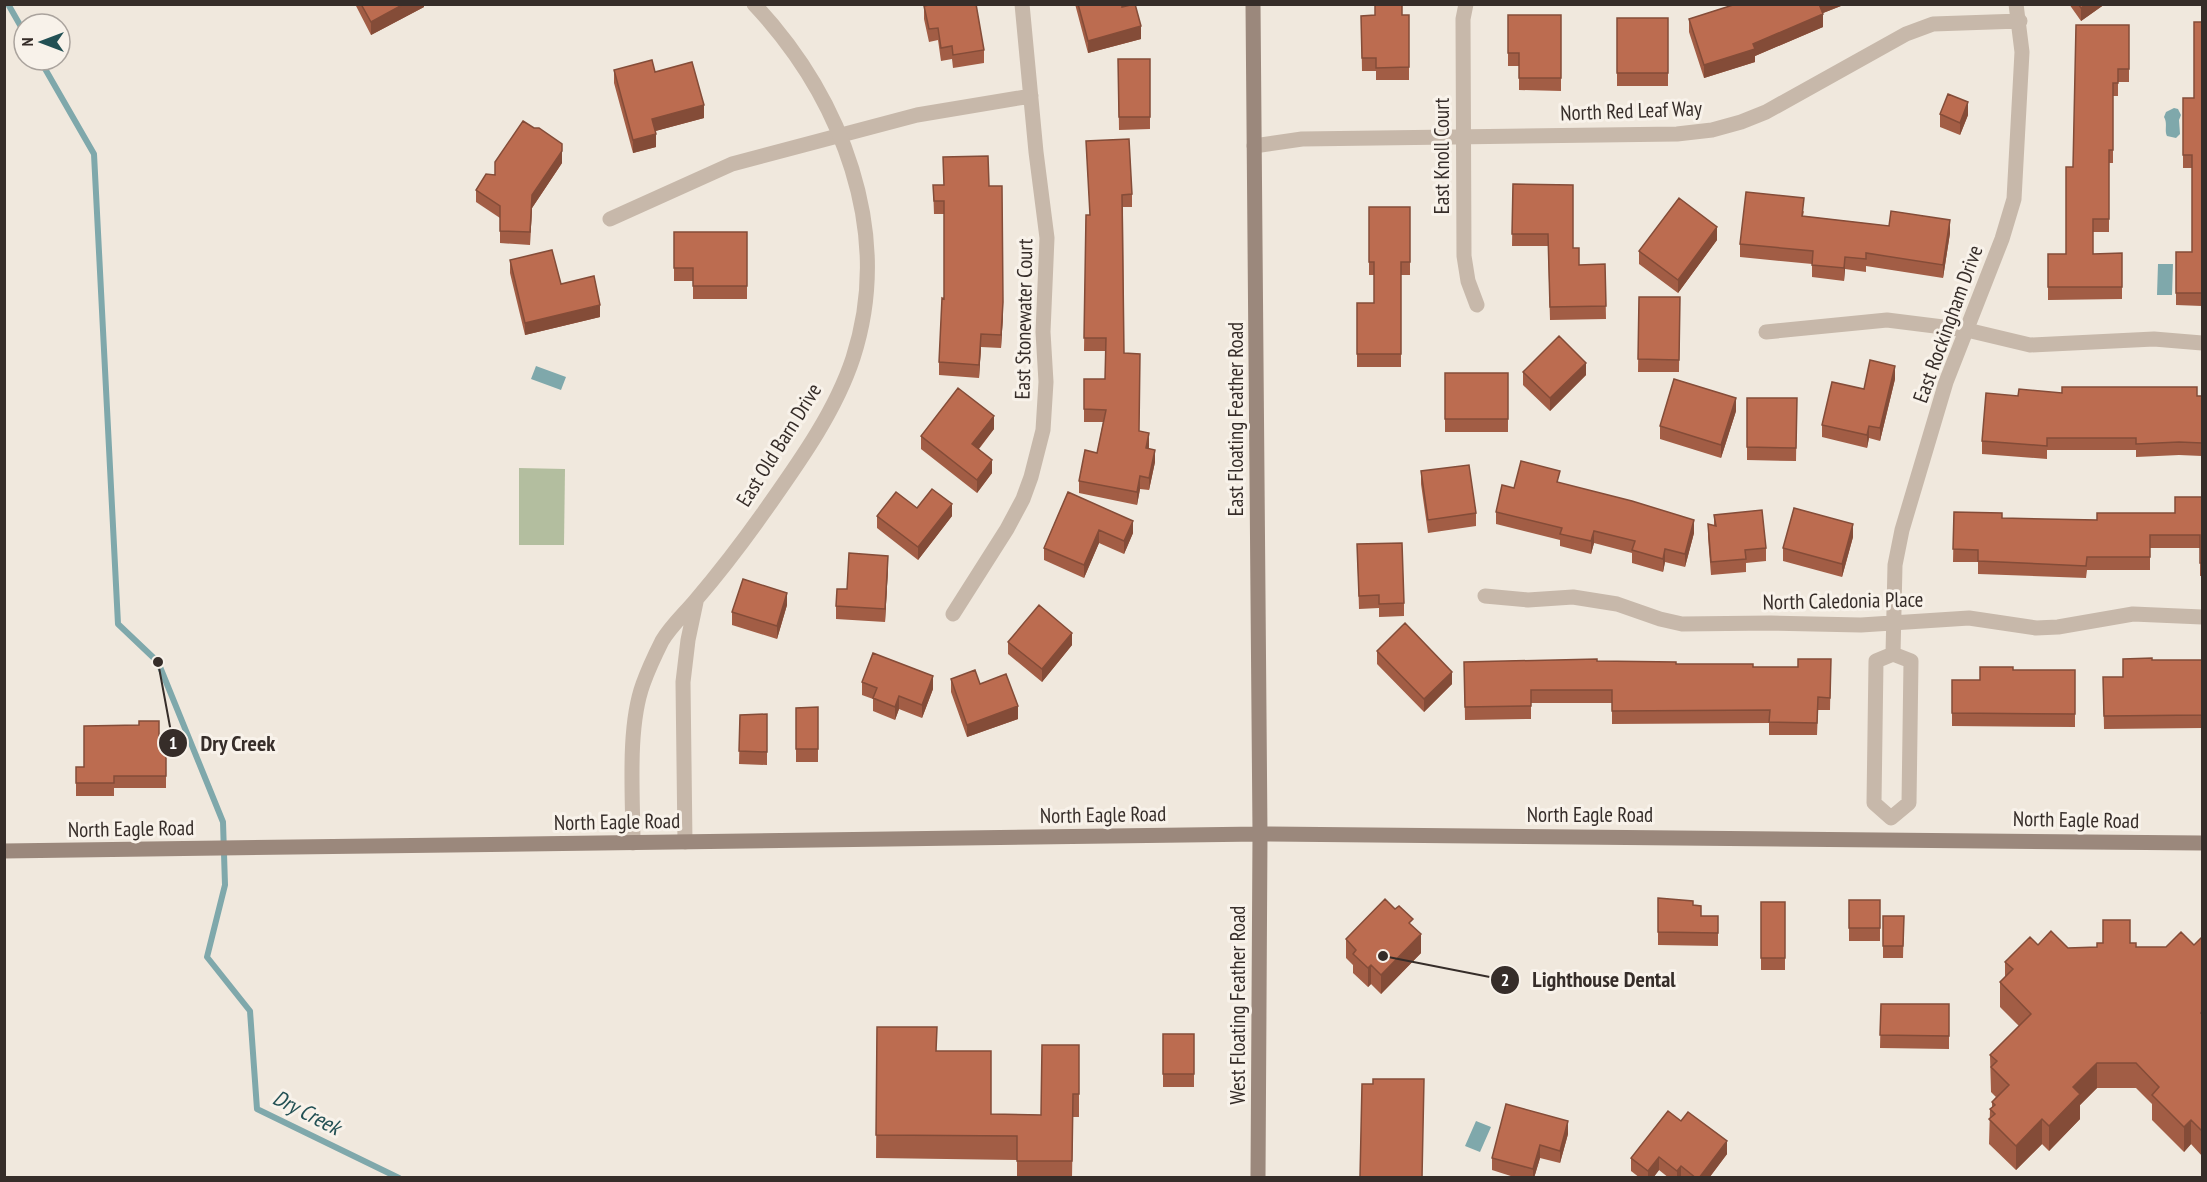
<svg xmlns="http://www.w3.org/2000/svg" width="2207" height="1182" viewBox="0 0 2207 1182" font-family="'PT Sans Narrow',sans-serif">
  <rect width="100%" height="100%" fill="#f0e8dd"/>
  <!-- green -->
  <path fill="#b3be9f" d="M519 468 565 469 564 545H519Z"/>
  <!-- water -->
  <path fill="#7fa8ab" d="M2174 108 2178 109 2181 115 2179 120 2180 134 2176 138 2167 136C2164 130 2168 124 2164 117L2166 112Z
    M2158 264H2173L2172 295H2157Z
    M536 366 566 377 561 390 531 379Z
    M1476 1121 1491 1127 1480 1152 1465 1146Z"/>
  <g fill="none" stroke-linecap="round" stroke-linejoin="round">
    <!-- stream -->
    <path stroke="#7fa8ab" stroke-width="6" d="M8 4 24 32
      M40 60 94 154 118 624 158 662 223 822 225 885 207 957 250 1011 257 1109 399 1178"/>
    <!-- minor -->
    <path stroke="#c7b8aa" stroke-width="15" d="M1466 4 1463 19 1464 256 1468 281 1477 305
      M1254 146 1302 139 1677 134 1712 130 1741 122 1766 112 1906 34 1933 24 2020 21
      M610 219 732 164 917 115 1031 96
      M1766 332 1887 320 1967 330 2030 345 2154 339 2202 343
      M1485 596 1528 600 1573 597 1617 604 1660 619 1682 624 1771 623 1861 625 1969 618 2036 628 2058 627 2133 614 2202 617
      M953 614 1007 529 1023 499 1031 477 1043 430 1046 382 1043 332 1047 238 1036 152 1022 4
      M1893 654 1895 565 1902 530 1946 382 2002 239 2014 199 2022 52 2016 4
      M1893 654 1911 661 1909 803 1891 818 1874 803 1876 661Z"/>
    <!-- tertiary -->
    <path stroke="#c7b8aa" stroke-width="15" d="M685 842 683 682 688 640 696 602
      M633 843C633 797 627 728 643 684 648 670 655 655 662 641 670 627 684 614 695 601 719 573 742 543 764 512 797 465 835 413 853 358 894 232 842 98 754 4"/>
    <!-- secondary -->
    <path stroke="#9b887c" stroke-width="15" d="M1253 4 1260 834 1258 1178
      M4 851 1260 834 2202 843"/>
  </g>
  <!-- wall -->
  <path fill="#a25d45" d="M355 4H424V7L371 35Z
    M1075 4H1122L1141 39 1088 53Z
    M1736 4H1846L1823 13V27L1755 56V62L1704 78 1689 32V19Z
    M2069 4H2105L2081 21Z
    M924 6 984 50V63L953 68 952 59 941 61 938 40 929 42 924 19Z
    M1409 15V80H1376V71H1362L1361 16Z
    M1508 15H1561V91L1519 90V66H1508Z
    M1617 18H1668V86H1617Z
    M2202 22V306L2176 305V252H2192V168H2183V98H2194Z
    M2129 25V82H2118V96H2113V163H2109V232H2093V254L2122 253V299L2048 300V254H2066Z
    M1118 59H1150V129L1119 130Z
    M614 70 655 72 704 118 655 131 656 147 633 153 614 83Z
    M1940 114 1968 115 1960 135 1940 127Z
    M1086 141 1132 194V207H1123L1124 353 1139 431 1149 446V448L1155 462 1149 490 1140 489 1137 505 1079 493V481L1097 453 1103 422H1084V379H1105L1106 351H1084L1086 215H1090Z
    M943 157 989 186 1003 315 1001 348 981 347 979 378 939 375V362L944 299V214H934L933 185H944Z
    M562 163 532 208 530 245 500 243V218L476 202V190L495 175Z
    M1513 184 1573 248 1579 265 1605 264 1606 319 1550 320 1548 246H1512Z
    M1369 207H1410V275H1401V367H1357V303H1374V275H1369Z
    M1804 211 1803 216 1950 233 1943 278 1866 266V272L1845 269 1844 281 1812 277V264L1740 257V244Z
    M674 232H747V299H693V281H674Z
    M1717 240 1678 293 1639 264V251Z
    M510 260 561 284 600 317 525 335 510 273Z
    M1639 297H1680L1679 372H1638Z
    M1523 372 1586 375 1550 411 1523 385Z
    M1445 373H1508V432H1445Z
    M1895 379 1880 441 1869 438 1867 448 1822 437V425L1864 389Z
    M2062 393 2202 396V456L2179 455 2136 457V450H2047V459L1982 454V441L2018 396Z
    M1747 398H1797L1796 461 1747 460Z
    M1736 411 1721 458 1660 439V426Z
    M994 429 979 449 992 473 977 493 921 449V436Z
    M1421 471 1476 513V526L1428 533 1421 484Z
    M1560 483 1694 533 1685 567 1665 562 1663 572 1632 563V553L1594 543 1591 554 1560 546V540L1496 524V512L1514 488Z
    M1068 492 1133 533 1124 554 1099 543 1084 578 1044 560V548Z
    M2202 497V576H2200V548H2150V570H2087L2086 578 1978 574V562H1953L1954 512 2002 518 2097 520 2175 513Z
    M917 508 952 516 918 560 877 528V516Z
    M1714 515 1766 548V561L1746 563V572L1711 575 1708 537V524L1714 526Z
    M1853 537 1842 577 1783 561V548Z
    M1357 544 1404 603V616L1379 617V608L1359 609Z
    M888 568 885 622 836 619V606L847 589Z
    M787 605 777 639 732 625V612Z
    M1008 642 1072 645 1042 682 1008 654Z
    M1377 651 1452 684 1424 712 1377 664Z
    M1831 659 1830 710H1818L1817 735H1769V723L1612 724V703H1531V719L1465 720 1464 662 1597 661 1753 667H1798Z
    M2152 660H2202V728L2104 729 2103 677H2123Z
    M2013 670H2075V727L1952 726V680H1980Z
    M951 679 980 684 1018 719 967 737 951 692Z
    M862 682 933 689 922 718 899 709 895 720 873 711V699L862 695Z
    M818 707V762H796V708Z
    M767 714V765L739 764 740 715Z
    M159 737H166V788H114V796H76V767H84Z
    M1658 898 1693 905 1701 916H1718V946L1658 945Z
    M1849 900H1880V941H1849Z
    M1761 902H1785V970H1761Z
    M1883 916H1904L1903 958H1883Z
    M1413 926 1421 953 1381 994 1371 984 1368 987 1353 973V965L1346 958V939Z
    M2202 938V1156L2191 1144 2184 1152 2152 1120V1104L2136 1088H2097L2080 1105V1119L2049 1151 2042 1144 2016 1170 1989 1144 1990 1109 1992 1108V1102L1996 1097 1991 1092 1990 1055 2019 1026 2000 1007V982L2005 977V962L2038 945 2068 948 2097 947 2130 943 2136 947H2166L2194 945Z
    M1881 1004H1949V1049L1880 1048Z
    M877 1027 937 1051 991 1114 1041 1115 1079 1045V1117H1073L1072 1178H1017V1160L876 1158Z
    M1163 1034H1194V1087H1163Z
    M1681 1121 1727 1154 1709 1178H1669L1659 1170 1653 1178H1640L1631 1171V1158Z
    M1568 1134 1560 1163 1540 1158 1534 1178H1517L1492 1170V1158Z"/>
  <!-- shaded-wall -->
  <path fill="#844c38" d="M404 4H424V7L371 35V22Z
    M1818 4H1846L1818 15Z
    M2086 4H2105L2081 21V8Z
    M1823 14V27L1755 56V62L1704 78V65Z
    M1141 26V39L1088 53V41Z
    M1968 102V115L1960 135V123Z
    M704 105V118L652 132V119Z
    M656 134V147L633 153V140Z
    M562 144V163L532 208 530 245 532 195Z
    M1950 220V233L1943 278V265Z
    M1717 227V240L1678 293V280Z
    M1845 257V269L1844 281V268Z
    M1003 302V315L1001 348V335Z
    M600 305V317L525 335V323Z
    M981 334V347L979 378V365Z
    M1586 363V375L1550 411V398Z
    M1895 366V379L1880 441V428Z
    M1736 398V411L1721 458V445Z
    M994 416V429L972 457V444Z
    M1869 426V438L1867 448V435Z
    M1149 433V446L1146 461V448Z
    M1155 450V462L1149 490V478Z
    M992 460V473L977 493V480Z
    M1140 476V489L1137 505V492Z
    M952 504V516L918 560V547Z
    M1694 520V533L1685 567V554Z
    M1133 521V533L1124 554V541Z
    M1853 524V537L1842 577V564Z
    M1099 530V543L1084 578V565Z
    M1594 531V543L1591 554V541Z
    M1665 549V562L1663 572V559Z
    M888 556V568L885 622V609Z
    M787 593V605L777 639V626Z
    M1072 633V645L1042 682V669Z
    M1452 672V684L1424 712V699Z
    M933 676V689L922 718V705Z
    M899 696V709L895 720V707Z
    M1018 706V719L967 737V725Z
    M1421 934V953L1381 994V975Z
    M1371 965V984L1368 987V968Z
    M2097 1063V1088L2080 1105V1119L2049 1151V1126L2073 1087Z
    M2042 1119V1144L2016 1170V1146Z
    M2191 1120V1144L2184 1152V1127Z
    M1568 1121V1134L1560 1163V1151Z
    M1727 1141V1154L1709 1178H1699Z
    M1540 1145V1158L1534 1178H1533V1169Z
    M1659 1157V1170L1653 1178H1648V1171Z
    M1681 1166V1178H1677V1171Z"/>
  <!-- building -->
  <path fill="#bc6c50" stroke="#844c38" stroke-width="1.5" d="M361 4H404L371 22Z
    M934 4H976L984 50 953 55 952 46 941 48 938 28 929 29 924 6Z
    M1078 4H1122V7L1135 4 1141 26 1088 41Z
    M1375 4H1402V15H1409V67L1376 68V58H1362L1361 16 1375 15Z
    M1736 4H1819L1823 14 1753 44 1755 49 1704 65 1689 19Z
    M2078 4H2086L2081 8Z
    M1508 15H1561V78H1519V53H1508Z
    M1617 18H1668V73H1617Z
    M2194 22H2202V293H2176V252H2192V155H2183V98H2194Z
    M2076 25H2129V69H2118V83H2113V150H2109V219H2093V254L2122 253V287H2048V254H2066V167H2073Z
    M1118 59H1150V117H1119Z
    M652 60 655 72 692 62 704 105 652 119 656 134 633 140 614 70Z
    M1948 94 1968 102 1960 123 1940 114Z
    M523 121 534 128H539L562 144V151L532 195 530 232 500 231V206L476 190 486 174 495 175V162Z
    M1129 139 1132 194 1122 195 1124 353 1140 354 1139 431 1149 433 1146 448 1155 450 1149 478 1140 476 1137 492 1079 481 1085 450 1097 453 1106 410 1084 409V379H1105L1106 338H1084L1086 215H1090L1086 141Z
    M988 156 989 186H1002L1003 302 1001 335 981 334 979 365 939 362 942 298 944 299V201H934L933 185H944L943 157Z
    M1513 184 1573 185V248H1579V265L1605 264 1606 306 1550 307 1548 234H1512Z
    M1746 192 1804 198 1802 216 1889 226 1891 211 1950 220 1943 265 1866 253V259L1845 257 1844 268 1812 265 1813 251 1740 244Z
    M1679 198 1717 227 1678 280 1639 251Z
    M1369 207H1410V262H1401V354H1357V303H1374V262H1369Z
    M674 232H747V286H693V268H674Z
    M552 250 561 284 594 276 600 305 525 323 510 260Z
    M1639 297H1680L1679 360 1638 359Z
    M1559 336 1586 363 1550 398 1523 372Z
    M1870 360 1895 366 1880 428 1869 426 1867 435 1822 425 1832 382 1864 389Z
    M1445 373H1508V419H1445Z
    M1674 379 1736 398 1721 445 1660 426Z
    M2062 387H2197V396H2202V443L2179 442 2136 444V438H2047V446L1982 441 1986 393 2018 396 2019 389 2062 393Z
    M958 388 994 416 972 444 992 460 977 480 921 436Z
    M1747 398H1797L1796 448 1747 447Z
    M1521 461 1560 471 1557 482 1632 501 1694 520 1685 554 1665 549 1663 559 1632 550 1635 541 1594 531 1591 541 1560 534 1562 528 1496 512 1502 485 1514 488Z
    M1469 465 1476 513 1428 520 1421 471Z
    M932 489 952 504 918 547 877 516 896 492 917 508Z
    M1068 492 1133 521 1124 541 1099 530 1084 565 1044 548Z
    M2175 497H2202V563H2200V535H2150V557H2087L2086 566 1978 561V550L1953 549 1954 512 2002 513V518L2097 520V513H2175Z
    M1794 508 1853 524 1842 564 1783 548Z
    M1762 510 1766 548 1745 550 1746 559 1711 562 1708 524 1716 526 1714 515Z
    M1402 543 1404 603 1379 604V595L1359 596 1357 544Z
    M849 553 888 556 885 609 836 606 837 589H847Z
    M743 579 787 593 777 626 732 612Z
    M1039 605 1072 633 1042 669 1008 642Z
    M1405 623 1452 672 1424 699 1377 651Z
    M873 653 933 676 922 705 899 696 895 707 873 698 877 688 862 682Z
    M2152 658V660H2202V715L2104 716 2103 677H2123V659Z
    M1597 659V661L1676 662V664H1753V667H1798V659H1831L1830 698 1818 697 1817 723 1769 722 1770 710 1612 711V690H1531V706L1465 707 1464 662Z
    M1980 667H2013V670H2075V714L1952 713V680H1980Z
    M975 670 980 684 1006 674 1018 706 967 725 951 679Z
    M818 707V749H796V708Z
    M767 714V752L739 751 740 715Z
    M139 721H159V737H166V776H114V783H76V767H84V726L139 725Z
    M1658 898 1693 901V905L1701 906V916H1718V933L1658 932Z
    M1385 899 1395 909 1399 906 1413 919 1409 923 1421 934 1381 975 1371 965 1368 968 1353 954 1356 950 1346 939Z
    M1849 900H1880V928H1849Z
    M1761 902H1785V958H1761Z
    M1883 916H1904L1903 946H1883Z
    M2103 920H2130V943H2136V947H2166L2181 932 2194 945 2202 937V1011L2201 1013 2202 1014V1131L2191 1120 2184 1127 2152 1095 2159 1087 2136 1063H2097L2073 1087 2080 1094 2049 1126 2042 1119 2016 1146 1989 1119 1995 1114 1990 1109 1995 1105 1992 1102 2009 1085 1991 1067 1997 1061 1990 1055 2031 1014 2000 982 2013 969 2005 962 2030 937 2038 945 2051 931 2068 948 2097 947V943H2103Z
    M1881 1004H1949V1036L1880 1035Z
    M877 1027H937L936 1051H991V1114L1041 1115 1042 1045H1079V1094H1073L1072 1161H1017V1136L876 1135Z
    M1163 1034H1194V1074H1163Z
    M1373 1079H1424L1422 1178H1360L1362 1084H1373Z
    M1506 1104 1568 1121 1560 1151 1540 1145 1533 1169 1492 1158Z
    M1668 1111 1681 1121 1688 1112 1727 1141 1699 1178H1696L1681 1166 1677 1171 1659 1157 1648 1171 1631 1158Z"/>
  <g text-anchor="middle" stroke-width="6" stroke-linejoin="round" paint-order="stroke">
    <!-- street labels -->
    <g font-size="21" fill="#362d29" stroke="#f8f2ea">
      <text transform="translate(1631 111) rotate(-2)" y="7">North Red Leaf Way</text>
      <text transform="translate(1442 156) rotate(-90)" y="7">East Knoll Court</text>
      <text transform="translate(1024 319) rotate(-89)" y="7">East Stonewater Court</text>
      <text transform="translate(1948 324) rotate(-70)" y="7">East Rockingham Drive</text>
      <text transform="translate(1236 419) rotate(-90)" y="7">East Floating Feather Road</text>
      <text transform="translate(779 445) rotate(-58)" y="7">East Old Barn Drive</text>
      <text transform="translate(1843 601) rotate(-1)" y="7">North Caledonia Place</text>
      <text transform="translate(1103 815) rotate(-1)" y="7">North Eagle Road</text>
      <text x="1590" y="822">North Eagle Road</text>
      <text transform="translate(2076 820) rotate(1)" y="7">North Eagle Road</text>
      <text transform="translate(617 822) rotate(-1)" y="7">North Eagle Road</text>
      <text transform="translate(131 829) rotate(-1)" y="7">North Eagle Road</text>
      <text transform="translate(1238 1005) rotate(-90)" y="7">West Floating Feather Road</text>
    </g>
    <!-- water labels -->
    <g font-size="22" font-style="italic" fill="#225054" stroke="#f8f2ea">
      <text transform="translate(307 1112) rotate(27)" y="8">Dry Creek</text>
    </g>
  </g>
  <!-- callouts -->
  <path fill="none" stroke="#362d29" stroke-width="2" d="M158 662L173 743M1383 956L1505 980"/>
  <g fill="#362d29" stroke="#f8f2ea" stroke-width="2">
    <circle cx="158" cy="662" r="6"/>
    <circle cx="1383" cy="956" r="6"/>
    <circle cx="173" cy="743" r="15"/>
    <circle cx="1505" cy="980" r="15"/>
  </g>
  <g font-size="18" text-anchor="middle" font-weight="bold" fill="#fff">
    <text x="173" y="749">1</text>
    <text x="1505" y="986">2</text>
  </g>
  <g font-size="22" text-anchor="middle" font-weight="bold" fill="#362d29" stroke="#f8f2ea" stroke-width="6" stroke-linejoin="round" paint-order="stroke">
    <text x="238" y="751">Dry Creek</text>
    <text x="1604" y="987">Lighthouse Dental</text>
  </g>
  <!-- border -->
  <rect width="2207" height="1182" fill="none" stroke="#362d29" stroke-width="12"/>
  <!-- north arrow -->
  <g transform="translate(42 42) rotate(270)"><circle r="28" fill="#f8f2ea" stroke="#aaa39d" stroke-width="1.5"/>
  <path d="M0-4.5L10 22L0 15L-10 22Z" fill="#225054"/>
  <text y="-9" font-size="16" font-weight="bold" text-anchor="middle" fill="#362d29">N</text>
  </g>
</svg>
